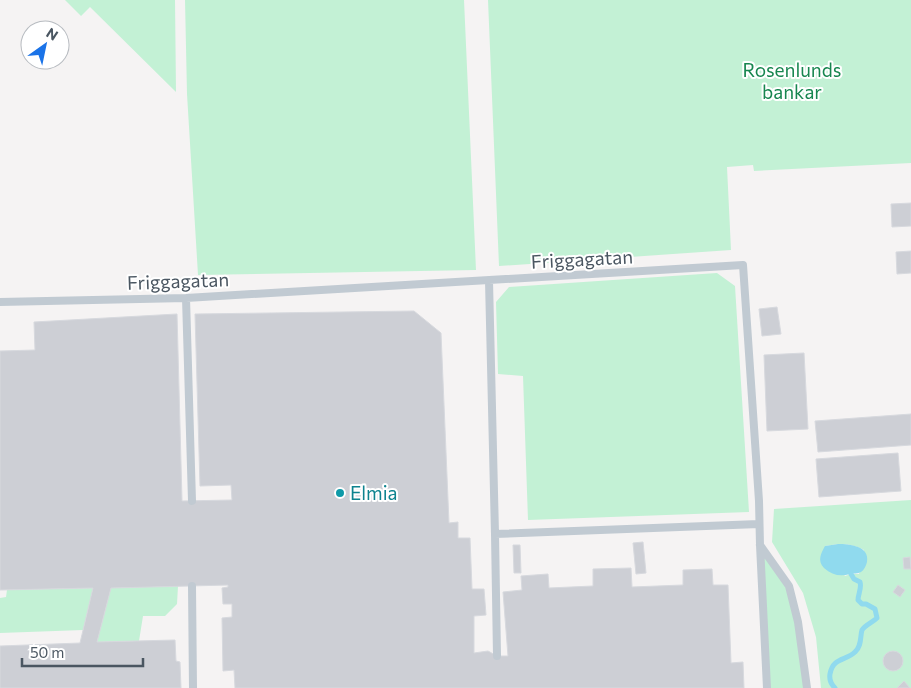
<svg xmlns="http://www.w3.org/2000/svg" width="911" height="688" viewBox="0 0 911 688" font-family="Commissioner,sans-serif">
  <rect width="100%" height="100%" fill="#f5f3f3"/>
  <!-- green -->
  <path fill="#c3f1d5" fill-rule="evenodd" d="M65 0H175L176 92 90 7 81 16Z
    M185 0H464L476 270 198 275 187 94Z
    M488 0H911V163L754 171 753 165 727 167 731 250 499 266Z
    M717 273 735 286 749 512 528 520 523 376 498 374 496 302 509 287Z
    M911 500V688H821L816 637 803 593 772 542 774 509ZM838 544C848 544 855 545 864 550L859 574H851L845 576 825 546Z
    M760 545 789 586 807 688H767Z
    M178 586 177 604 165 616H143L139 641 97 642 111 588Z
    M93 588 83 630 0 633V598L6 597 7 590Z"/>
  <!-- water -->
  <path fill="#90daee" d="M838 544C850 544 870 546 867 562 866 566 864 570 861 572 858 574 853 573 850 574 840 577 832 575 824 568 817 561 821 553 825 546Z"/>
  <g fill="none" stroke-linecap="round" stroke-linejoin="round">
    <!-- stream -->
    <path stroke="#90daee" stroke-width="5" d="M835 688C831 684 829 680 830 674 833 657 846 661 855 652 862 646 860 636 862 630 865 625 873 622 877 618L875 609 866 604H862L858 600C858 594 862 588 860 582L854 579 851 574"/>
  </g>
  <!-- building -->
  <path fill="#cdcfd5" stroke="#d7d9de" d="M911 203V226L892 227 891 204Z
    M911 251V273L897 274 896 252Z
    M777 307 781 334 762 336 759 309Z
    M414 311 441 333 449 523 458 522V538H470L472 589H484L486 615 474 616V653L488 651 497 656H508L503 592 522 590 521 576 548 574 549 588 593 586V569L631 568 632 587 683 585V570L712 569 713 585H728L731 663 743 662 744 688H235L234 670 223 671 222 618 232 617V604H223L222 588 228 587V585L111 588 97 642 175 640 176 661 180 662 181 688H0V646L80 643 93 588 0 590V351L35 350 34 322 177 314 182 501 232 500 231 485 200 486 195 314Z
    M804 353 808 429 767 431 764 355Z
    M911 414V445L818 452 815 421Z
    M898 453 901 491 819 497 816 459Z
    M643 542 646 573 636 574 633 543Z
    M513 545H520L521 573H514Z
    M910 557 911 569H904L903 558Z
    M898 585 905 590 900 597 893 592Z
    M883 661a10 10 0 1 1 20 0a10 10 0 1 1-20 0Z
    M904 681 910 688H897Z"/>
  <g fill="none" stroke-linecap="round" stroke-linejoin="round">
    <!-- service -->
    <path stroke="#c1cad2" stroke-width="8" d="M489 281 495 534 759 524
      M186 298 192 501
      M0 302 186 298 743 265 759 501 760 545 767 688
      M495 534 497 656
      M760 545 789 586 798 622 807 688
      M192 586 193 688"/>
  </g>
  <!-- markers -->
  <circle fill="#0f9aa8" stroke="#fff" stroke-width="2" cx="340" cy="493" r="5"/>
  <g text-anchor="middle" stroke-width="4" stroke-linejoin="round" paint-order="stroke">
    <!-- park labels -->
    <g font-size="19" fill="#17864f" stroke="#fff">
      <text x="792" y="77">Rosenlunds<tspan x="792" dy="22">bankar</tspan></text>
    </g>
    <!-- street labels -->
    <g font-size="19" fill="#4a5661" stroke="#fff">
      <text transform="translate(582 259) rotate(-3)" y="7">Friggagatan</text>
      <text transform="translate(178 281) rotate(-2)" y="7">Friggagatan</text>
    </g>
    <!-- culture labels -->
    <g font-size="19" fill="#0d838f" stroke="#fff" text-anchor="start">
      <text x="350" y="500">Elmia</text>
    </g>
  </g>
  <!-- north arrow -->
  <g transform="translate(45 45) rotate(33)"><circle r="24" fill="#ffffff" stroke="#b7bbc0"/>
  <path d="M0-4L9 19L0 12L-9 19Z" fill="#1a73e8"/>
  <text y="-8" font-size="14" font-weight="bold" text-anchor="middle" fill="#4a5661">N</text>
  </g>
  <!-- scale -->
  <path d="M22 658v8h121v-8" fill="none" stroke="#4a5661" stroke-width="2.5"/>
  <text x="30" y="658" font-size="15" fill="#4a5661" stroke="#ffffff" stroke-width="4" paint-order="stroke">50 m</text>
</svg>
